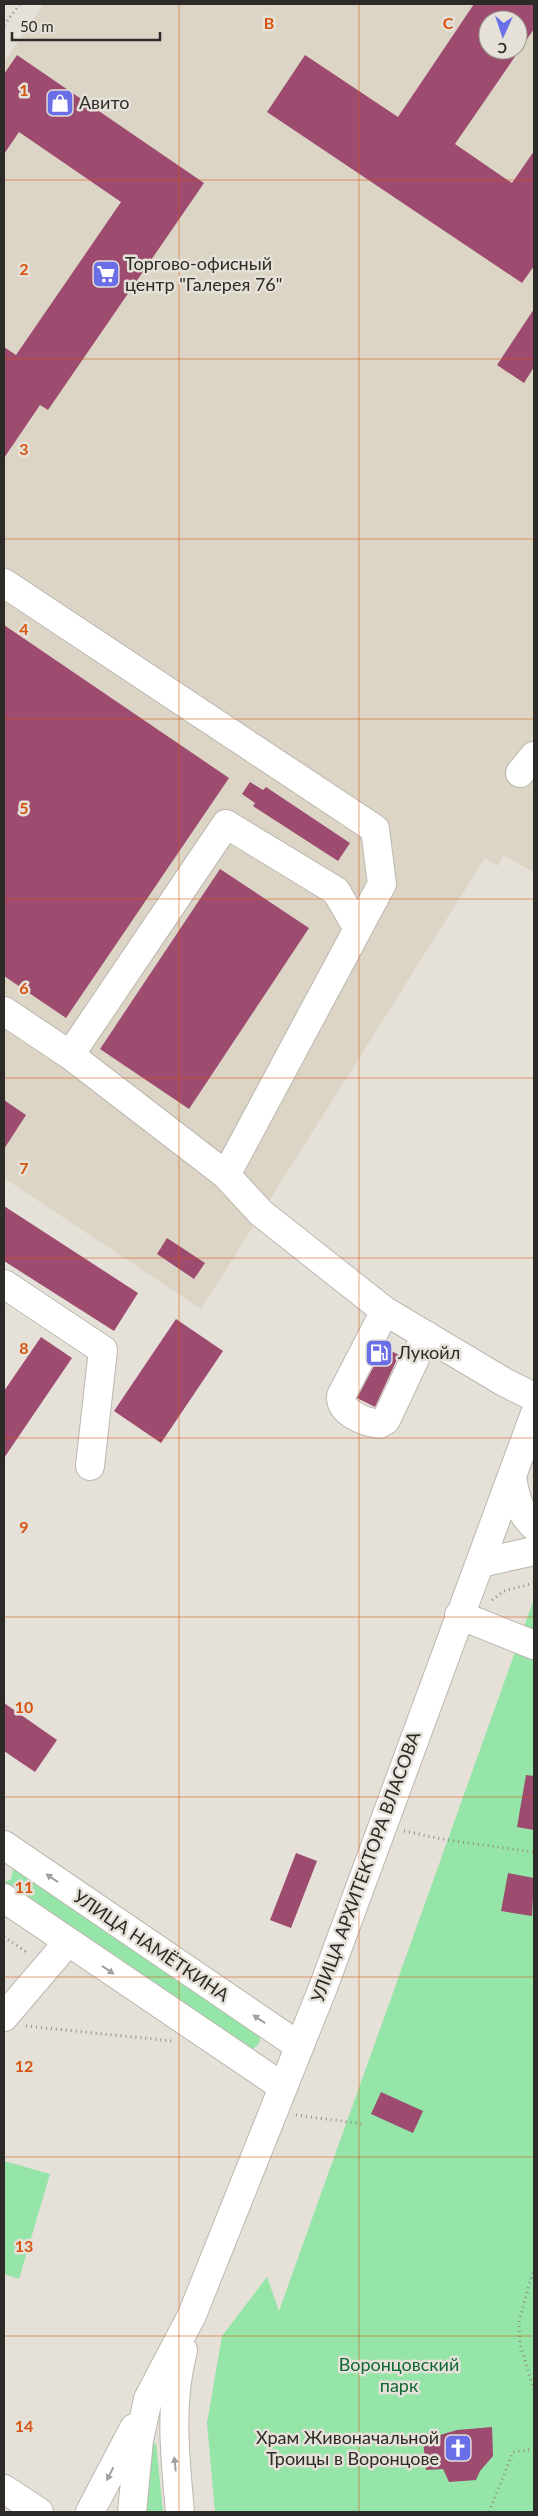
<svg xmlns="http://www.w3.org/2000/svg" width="538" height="2516" viewBox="0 0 538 2516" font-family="Lato,sans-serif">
  <rect width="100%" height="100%" fill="#e5e0d8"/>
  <!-- built -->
  <path fill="#dcd5c6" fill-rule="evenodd" d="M44 4H534V872L504 856 497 866 485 858 201 1309 4 1178V62ZM488 20H518V50H488Z"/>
  <!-- green -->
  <path fill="#94e5a7" d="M534 1599V2512H215L207 2423 222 2336 267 2277 279 2311Z
    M14 1866 260 2031C261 2043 258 2048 247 2050L4 1887V1883L11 1879Z
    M4 2161 50 2174 19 2279 4 2274Z
    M152 2442 156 2444 163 2512H142Z"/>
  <!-- building -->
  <path fill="#9e4b70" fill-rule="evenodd" d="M474 4H534V29L455 144 512 183 534 151V266L522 283 267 112 305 55 398 117ZM488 20H518V50H488Z
    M17 55 204 183 48 410 40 405 4 458V347L16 355 121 202 19 132 4 154V74Z
    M534 309V367L524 383 497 365Z
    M4 625 229 778 66 1018 4 976Z
    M250 782 263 790 266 787 350 843 338 861 253 806 255 803 242 794Z
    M220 869 309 928 189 1109 100 1049Z
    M4 1100 26 1115 4 1149Z
    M4 1206 138 1293 114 1331 4 1261Z
    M167 1238 205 1263 194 1279 157 1254Z
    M176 1319 223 1351 161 1443 114 1411Z
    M41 1337 72 1358 4 1458V1391Z
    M384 1347 399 1355 375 1407 357 1398Z
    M4 1703 57 1740 35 1772 4 1751Z
    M526 1775 534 1776V1830L517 1827Z
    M296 1853 317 1861 291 1928 270 1920Z
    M508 1873 534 1878 532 1916 501 1911Z
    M381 2092 423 2111 413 2133 371 2114Z
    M492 2427 493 2456 480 2471 476 2480 449 2482 443 2469 426 2470 423 2440 457 2430Z"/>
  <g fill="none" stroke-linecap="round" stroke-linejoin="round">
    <!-- minor casing -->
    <g stroke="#bcb8b0" stroke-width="30">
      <path id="minor" d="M4 583 375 829 382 884 226 1175
        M520 773 534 756
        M4 1011 70 1055 226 1175 261 1213 385 1311 504 1382 534 1397
        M70 1055 226 824 336 891 358 929
        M4 1284 103 1350 90 1466
        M385 1311 341 1396C340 1413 365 1422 379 1424L386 1420 426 1335
        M512 1477C515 1496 519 1512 534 1526
        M480 1563 534 1551
        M459 1615 534 1645
        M4 1845 299 2046
        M4 1898 283 2087
        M4 2017 68 1942
        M4 2489 39 2512
        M90 2512 134 2428
        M132 2512 139 2440 148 2399 192 2315 324 1985 534 1416
        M180 2512C175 2457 169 2404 183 2350"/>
    </g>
    <!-- path -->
    <path stroke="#928f89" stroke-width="3" stroke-dasharray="1 4" stroke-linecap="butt" d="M4 25 20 4
      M492 1600 504 1591 534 1583
      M404 1831 447 1840 534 1852
      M4 1937 28 1953
      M26 2026 172 2041
      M296 2115 363 2124
      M534 2268 519 2321 520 2344 534 2390
      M489 2512 513 2452 534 2449"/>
    <!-- minor -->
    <use href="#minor" stroke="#fff" stroke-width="28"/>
  </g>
  <!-- one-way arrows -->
  <defs><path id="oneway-solid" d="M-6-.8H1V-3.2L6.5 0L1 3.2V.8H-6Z" transform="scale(1.25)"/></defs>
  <g fill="#a0a09e">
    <use href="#oneway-solid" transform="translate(52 1878) rotate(-146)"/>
    <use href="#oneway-solid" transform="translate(108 1970) rotate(34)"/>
    <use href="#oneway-solid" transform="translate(259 2019) rotate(-146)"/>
    <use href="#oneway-solid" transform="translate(175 2464) rotate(-96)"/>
    <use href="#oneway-solid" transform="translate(110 2474) rotate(117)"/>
  </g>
  <!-- grid -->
  <path fill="none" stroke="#d5540f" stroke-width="1" stroke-opacity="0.55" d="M179 4V2512M359 4V2512M4 180H534M4 359H534M4 539H534M4 719H534M4 899H534M4 1078H534M4 1258H534M4 1438H534M4 1617H534M4 1797H534M4 1977H534M4 2157H534M4 2336H534"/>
  <!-- icons -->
  <defs>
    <g id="shop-square" transform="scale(1.4375)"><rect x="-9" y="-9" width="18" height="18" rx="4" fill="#6a6ee7" stroke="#e5e0d8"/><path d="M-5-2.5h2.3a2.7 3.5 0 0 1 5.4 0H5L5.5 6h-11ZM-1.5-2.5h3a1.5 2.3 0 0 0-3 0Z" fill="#fff"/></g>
    <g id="supermarket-square" transform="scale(1.4375)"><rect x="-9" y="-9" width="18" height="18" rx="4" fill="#6a6ee7" stroke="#e5e0d8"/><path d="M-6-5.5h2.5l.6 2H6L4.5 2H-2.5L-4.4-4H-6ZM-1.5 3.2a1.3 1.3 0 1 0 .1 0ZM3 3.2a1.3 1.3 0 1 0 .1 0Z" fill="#fff"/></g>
    <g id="fuel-square" transform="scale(1.4375)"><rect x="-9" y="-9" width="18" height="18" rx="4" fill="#6a6ee7" stroke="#e5e0d8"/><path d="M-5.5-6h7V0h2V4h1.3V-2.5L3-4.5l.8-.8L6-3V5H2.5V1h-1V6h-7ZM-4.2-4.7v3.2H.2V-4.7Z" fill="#fff"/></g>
    <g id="church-square" transform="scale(1.4375)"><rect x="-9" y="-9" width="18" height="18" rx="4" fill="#6a6ee7" stroke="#e5e0d8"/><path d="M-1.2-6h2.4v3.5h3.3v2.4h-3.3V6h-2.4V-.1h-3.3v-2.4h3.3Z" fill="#fff"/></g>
  </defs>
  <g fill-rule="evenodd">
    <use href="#shop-square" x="60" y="103"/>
    <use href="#supermarket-square" x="106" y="274"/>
    <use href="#fuel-square" x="379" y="1353"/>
    <use href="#church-square" x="458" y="2448"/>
  </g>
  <g text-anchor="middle" stroke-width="5" stroke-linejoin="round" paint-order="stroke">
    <!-- poi labels -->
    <g font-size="18" fill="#2c2b27" stroke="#e5e0d8" text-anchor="start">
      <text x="79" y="109">Авито</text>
      <text x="125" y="270">Торгово-офисный<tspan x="125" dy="21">центр "Галерея 76"</tspan></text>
      <text x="398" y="1359">Лукойл</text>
      <text x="439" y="2444" text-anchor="end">Храм Живоначальной<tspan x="439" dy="21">Троицы в Воронцове</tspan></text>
    </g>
    <!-- street labels -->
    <g font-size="18" fill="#2c2b27" stroke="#e5e0d8">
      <text transform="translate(366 1867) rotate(-70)" y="6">УЛИЦА АРХИТЕКТОРА ВЛАСОВА</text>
      <text transform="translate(151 1946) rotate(34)" y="6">УЛИЦА НАМЁТКИНА</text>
    </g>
    <!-- park labels -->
    <g font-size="18" fill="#0e6932" stroke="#e5e0d8">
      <text x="399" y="2371">Воронцовский<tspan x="399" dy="21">парк</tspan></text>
    </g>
  </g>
  <g font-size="16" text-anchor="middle" font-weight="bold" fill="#d5540f" stroke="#e5e0d8" stroke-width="5" stroke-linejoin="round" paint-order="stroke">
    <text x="269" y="29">B</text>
    <text x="448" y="29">C</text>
    <text x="24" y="96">1</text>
    <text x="24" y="275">2</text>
    <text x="24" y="455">3</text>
    <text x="24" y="635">4</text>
    <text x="24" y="814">5</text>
    <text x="24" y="994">6</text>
    <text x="24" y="1174">7</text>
    <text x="24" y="1354">8</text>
    <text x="24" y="1533">9</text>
    <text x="24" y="1713">10</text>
    <text x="24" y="1893">11</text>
    <text x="24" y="2072">12</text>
    <text x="24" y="2252">13</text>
    <text x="24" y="2432">14</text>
  </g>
  <!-- border -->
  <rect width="538" height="2516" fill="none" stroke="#2c2b27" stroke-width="10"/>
  <!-- north arrow -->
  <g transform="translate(503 35) rotate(183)"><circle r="24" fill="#e5e0d8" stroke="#9b9891"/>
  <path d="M0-4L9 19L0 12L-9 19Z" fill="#6a6ee7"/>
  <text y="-8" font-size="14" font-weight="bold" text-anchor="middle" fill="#2c2b27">С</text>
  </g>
  <!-- scale -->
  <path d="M12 32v8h148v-8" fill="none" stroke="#2c2b27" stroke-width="2.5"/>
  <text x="20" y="32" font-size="15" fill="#2c2b27" stroke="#e5e0d8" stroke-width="4" paint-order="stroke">50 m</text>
</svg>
